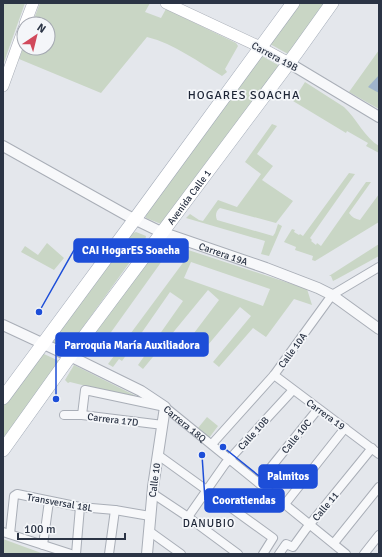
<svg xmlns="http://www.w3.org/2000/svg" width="382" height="557" viewBox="0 0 382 557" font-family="Signika,sans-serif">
  <rect width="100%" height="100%" fill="#e4e7ec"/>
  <!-- green -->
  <path fill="#c9d6c5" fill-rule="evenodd" d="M3 3H25L3 65Z
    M40 3H150L145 12 161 18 166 9 236 43 238 46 225 69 227 72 222 76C198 62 175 44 147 37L101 93 19 59 24 46V48H48V24H32Z
    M299 3H324L288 54 270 44Z
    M379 50V109L349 92Z
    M262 56 278 65 279 68 161 224 146 218 145 212Z
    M305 82 344 107C356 118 365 138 379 146V153L366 146 368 143 347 131 346 133 293 101Z
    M272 124 277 126 257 154 273 166 262 180 293 201 276 223 220 208C216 211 215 215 217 220L273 236 275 233 278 224 282 226 269 256 261 254 265 241 186 218 190 214 199 220 203 221 218 200 237 207 261 174 245 162Z
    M349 173 355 174 310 238 312 240 311 241 316 245 317 243 321 246 366 182H371L349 213C352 217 355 219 360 220L379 194V222L315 261 312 260 313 256 295 250 296 247 284 242 292 229 295 230 294 232 299 235 300 234 303 236Z
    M136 232 146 236 145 241 68 348 56 346 52 339 131 234Z
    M47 243 64 258 54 270 21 252 25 246 38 255Z
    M170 244 307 289 312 305 294 299 266 337 253 328 219 367 213 362 251 316 240 307 202 352 188 341 219 300 208 290 143 369 138 365 183 301 170 292 122 361 119 359 113 367 108 364 185 260 167 254 94 356 84 346 157 248ZM191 262 270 289 263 306 184 278Z
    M379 244V256L337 279 333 281 331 276H329Z
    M44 354 59 361 57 368 3 438V403L39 357Z
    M74 365 146 401 70 382 68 383 65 380Z
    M207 417 218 426 209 438 198 428Z
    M3 539 44 554H3Z"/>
  <!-- water -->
  <path fill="#9fb4cc" d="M379 75V93L368 87Z"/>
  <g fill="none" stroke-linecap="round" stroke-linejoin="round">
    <!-- minor casing -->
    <g stroke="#a9aeb7" stroke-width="10">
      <g id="minor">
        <path d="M274 375 379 454"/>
        <path d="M64 415H82L163 425"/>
        <path id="s1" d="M82 415 85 390 165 407 346 554"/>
        <path d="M212 444 274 375 332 295 379 267"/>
        <path d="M158 455 273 538 263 554"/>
        <path d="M259 482 318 409"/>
        <path d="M152 493 188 517 238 554"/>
        <path d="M285 504 345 428"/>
        <path d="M188 517 225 464 293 390"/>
        <path d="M149 531 181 554"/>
        <path d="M3 532 71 554"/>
        <path d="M10 534 14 496 17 494 80 507 115 510 150 516"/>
        <path d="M334 543 379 487"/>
        <path d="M43 545 49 501"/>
        <path d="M76 554 80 507"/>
        <path d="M109 554 115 510"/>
        <path d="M279 554 286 544 293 547 306 529 372 448"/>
        <path d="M364 554 379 535"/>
      </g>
    </g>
    <!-- tertiary casing -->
    <g stroke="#a9aeb7" stroke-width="12">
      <g id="tertiary">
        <path d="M289 63 379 117"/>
        <path id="s2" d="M3 146 128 216 161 232 266 268 318 288 332 295 379 329"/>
        <path d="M3 325 76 359 141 391 165 407 153 487 147 554"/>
      </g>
    </g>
    <!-- secondary casing -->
    <g stroke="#a9aeb7" stroke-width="12">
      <path id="secondary" d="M166 3 256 45 289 63
        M25 24 33 3
        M3 86 24 28"/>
    </g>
    <!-- primary casing -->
    <g stroke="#a3abb8" stroke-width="14">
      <g id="primary">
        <path d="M3 398 135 219 293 3"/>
        <path id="s3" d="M3 450 78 345 297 52 332 3"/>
      </g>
    </g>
    <!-- minor -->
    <use href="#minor" stroke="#f7f8fa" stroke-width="8"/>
    <!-- tertiary -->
    <use href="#tertiary" stroke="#f7f8fa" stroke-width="10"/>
    <!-- secondary -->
    <use href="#secondary" stroke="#fff" stroke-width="11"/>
    <!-- primary -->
    <use href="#primary" stroke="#fff" stroke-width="13"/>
  </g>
  <g text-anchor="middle" stroke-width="3.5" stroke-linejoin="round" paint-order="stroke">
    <!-- street labels -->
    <g font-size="10" fill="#2b3445" stroke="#f4f6f9">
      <text transform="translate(275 56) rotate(28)" y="4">Carrera 19B</text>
      <text dy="4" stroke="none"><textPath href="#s3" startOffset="314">Avenida Calle 1</textPath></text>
      <text dy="4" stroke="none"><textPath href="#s2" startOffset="246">Carrera 19A</textPath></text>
      <text transform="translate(292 350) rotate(-54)" y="4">Calle 10A</text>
      <text transform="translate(326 414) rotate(36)" y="4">Carrera 19</text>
      <text transform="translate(113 419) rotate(7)" y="4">Carrera 17D</text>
      <text dy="4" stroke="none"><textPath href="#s1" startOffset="133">Carrera 18Q</textPath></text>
      <text transform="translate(253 433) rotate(-48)" y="4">Calle 10B</text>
      <text transform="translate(296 436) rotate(-51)" y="4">Calle 10C</text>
      <text transform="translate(154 480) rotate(-82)" y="4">Calle 10</text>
      <text transform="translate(60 502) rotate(10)" y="4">Transversal 18L</text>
      <text transform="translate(325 506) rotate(-50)" y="4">Calle 11</text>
    </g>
    <!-- neighbourhood labels -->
    <g font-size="11" letter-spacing="1" fill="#1d2536" stroke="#f4f6f9">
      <text x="209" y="527">DANUBIO</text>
    </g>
    <!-- quarter labels -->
    <g font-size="12" letter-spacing="1" fill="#1d2536" stroke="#f4f6f9">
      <text x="244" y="99">HOGARES SOACHA</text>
    </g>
  </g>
  <!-- callouts -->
  <path fill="none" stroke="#1d4ed8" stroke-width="1.5" d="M39 312L74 250M56 399L56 345M223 447L259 476M202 455L205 500"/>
  <g fill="#1d4ed8" stroke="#f4f6f9" stroke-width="1.5">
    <circle cx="39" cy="312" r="4"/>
    <circle cx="56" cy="399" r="4"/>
    <circle cx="223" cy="447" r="4"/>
    <circle cx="202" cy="455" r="4"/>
  </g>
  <g fill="#1d4ed8" stroke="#1d4ed8" stroke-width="1.5">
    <rect x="74" y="239" width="114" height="23" rx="4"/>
    <rect x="56" y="333" width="152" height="23" rx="4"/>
    <rect x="259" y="465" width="58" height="23" rx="4"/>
    <rect x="205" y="489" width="79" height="23" rx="4"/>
  </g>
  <g font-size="11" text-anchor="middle" font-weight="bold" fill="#fff">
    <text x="131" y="254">CAI HogarES Soacha</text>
    <text x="132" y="349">Parroquia María Auxiliadora</text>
    <text x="288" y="480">Palmitos</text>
    <text x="244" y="504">Cooratiendas</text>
  </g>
  <!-- border -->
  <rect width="382" height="557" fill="none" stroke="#2b3445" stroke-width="8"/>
  <!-- north arrow -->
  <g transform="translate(36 36) rotate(35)"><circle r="19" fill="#f4f6f9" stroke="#a4a8b1"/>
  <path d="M0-3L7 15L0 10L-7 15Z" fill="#d1495b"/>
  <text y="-6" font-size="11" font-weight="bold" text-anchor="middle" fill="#2b3445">N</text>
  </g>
  <!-- scale -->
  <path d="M18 533v6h107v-6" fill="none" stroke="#2b3445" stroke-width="2"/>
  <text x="24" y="533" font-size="12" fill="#2b3445" stroke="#f4f6f9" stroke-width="3" paint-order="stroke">100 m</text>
</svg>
